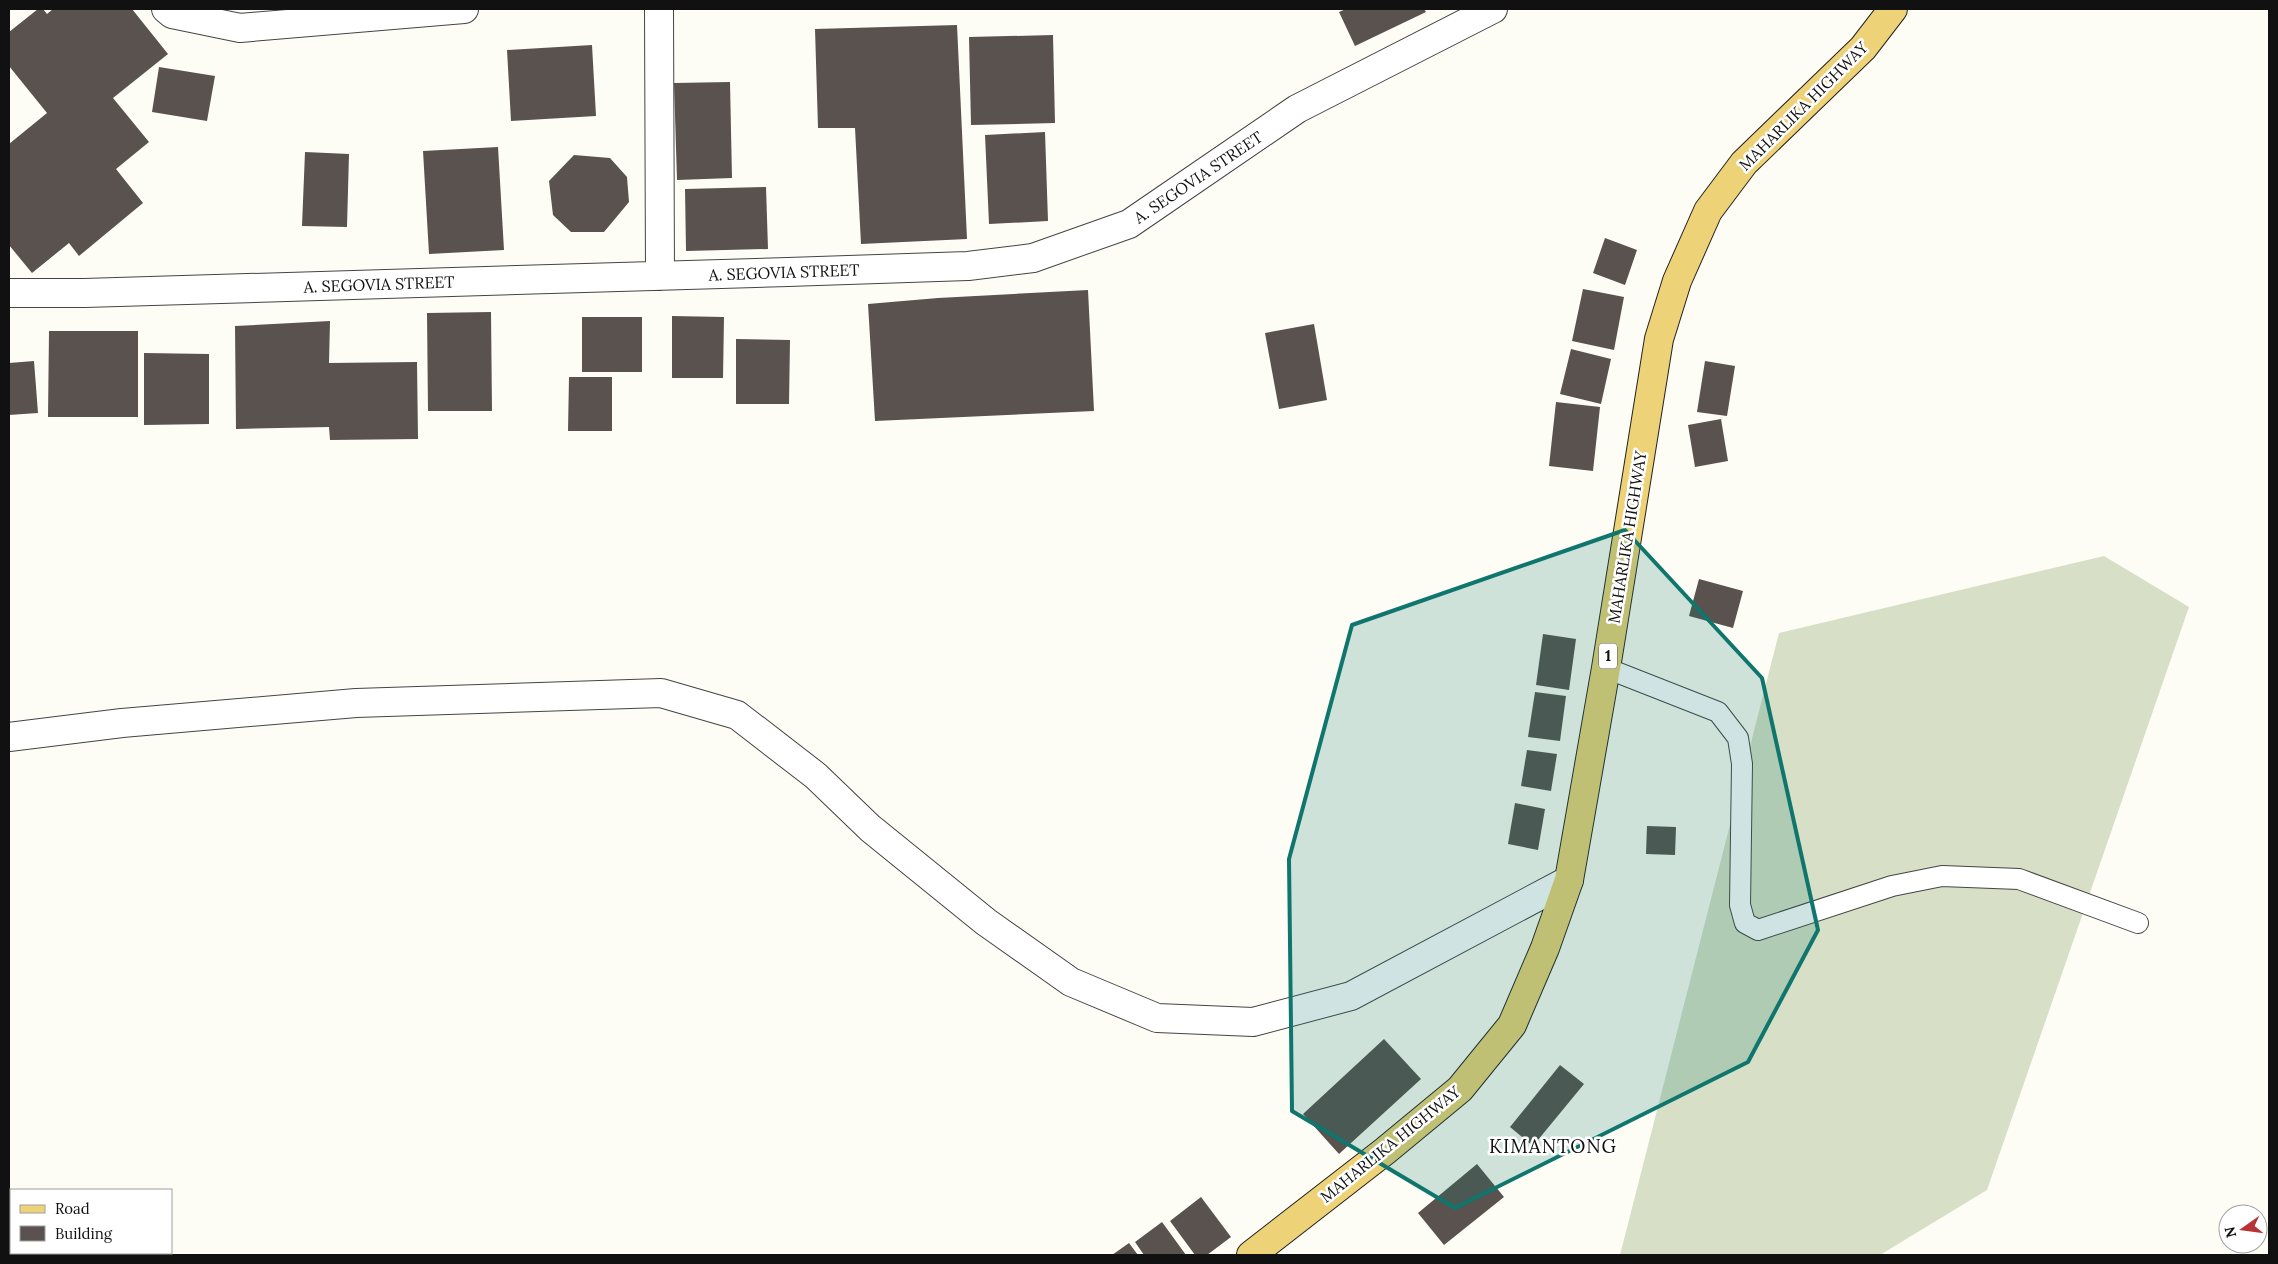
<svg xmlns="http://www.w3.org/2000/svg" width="2278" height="1264" viewBox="0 0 2278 1264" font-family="Lora,serif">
  <rect width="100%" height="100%" fill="#fefdf5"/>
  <!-- cemetery -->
  <path fill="#d7e0c6" d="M2104 556 2189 607 1987 1190 1880 1255H1620L1779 633Z"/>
  <!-- building -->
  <path fill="#59524e" d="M38 9H43L47 14 53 9H132L168 54 113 98 149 142 116 169 143 203 79 256 69 243 32 273 9 245V144L47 113 9 66V32Z
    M1346 9H1424L1426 12 1355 46 1339 12Z
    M957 25 967 239 861 244 855 128H818L815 29Z
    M1053 35 1055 123 971 125 969 37Z
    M592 45 596 116 511 121 507 50Z
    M159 67 215 76 207 121 152 112Z
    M730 82 732 178 677 180 674 83Z
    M1045 132 1048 221 989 224 985 135Z
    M498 147 504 250 429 254 423 151Z
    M305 152 349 154 347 227 302 226Z
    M574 155 610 158 627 177 629 202 604 232H571L553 215 549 181Z
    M766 187 768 249 686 251 685 189Z
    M1605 238 1637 250 1625 285 1593 273Z
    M1583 289 1624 297 1614 350 1572 341Z
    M1088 290 1094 411 875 421 868 304 938 298Z
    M491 312 492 411H428L427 313Z
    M672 316 724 317 723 378H672Z
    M582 317H642V372H582Z
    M330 321 329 363 417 362 418 439 330 440 329 427 236 429 235 326Z
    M1314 324 1327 400 1279 409 1265 333Z
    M49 331H138V417H48Z
    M736 339 790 340 789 404H736Z
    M1571 349 1611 359 1601 404 1560 394Z
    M144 353 209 354V424L144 425Z
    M34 361 38 413 9 415V363Z
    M1705 361 1735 366 1727 416 1697 412Z
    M569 377H612V431H568Z
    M1556 402 1600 407 1593 471 1549 466Z
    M1721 419 1728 461 1695 467 1688 425Z
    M1699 579 1743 591 1733 628 1689 616Z
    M1543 634 1576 639 1569 690 1536 685Z
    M1535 692 1566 696 1560 741 1528 737Z
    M1527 750 1557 754 1551 791 1521 786Z
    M1515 803 1545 809 1538 850 1508 844Z
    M1647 826 1676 827 1675 855 1646 854Z
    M1384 1039 1421 1079 1339 1154 1303 1114Z
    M1560 1065 1584 1084 1533 1146 1510 1127Z
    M1477 1164 1504 1197 1444 1245 1418 1213Z
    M1201 1197 1231 1237 1207 1255H1195L1170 1221Z
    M1162 1222 1186 1255H1144L1135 1242Z
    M1129 1243 1138 1255H1112Z"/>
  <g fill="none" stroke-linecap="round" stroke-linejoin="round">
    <!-- lane casing -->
    <g stroke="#444" stroke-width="22">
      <path id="lane" d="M1606 668 1718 712 1738 738 1742 764 1740 905 1745 923 1758 930 1892 886 1942 876 2019 879 2138 923"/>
    </g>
    <!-- street casing -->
    <g stroke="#444" stroke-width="30">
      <path id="street" d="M166 9 172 14 240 28 464 9
        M659 9 660 276
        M9 293H84L788 272 968 266 1033 258 1129 224 1297 109 1493 9
        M9 737 122 723 356 703 661 693 737 715 816 776 870 828 986 922 1071 982 1157 1018 1253 1022 1351 996 1569 880"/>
    </g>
    <!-- primary casing -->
    <g stroke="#222" stroke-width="30">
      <path id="primary" d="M1251 1255 1385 1151 1460 1089 1512 1025 1545 948 1569 880 1606 668 1659 339 1677 281 1708 211 1744 163 1863 48 1893 9"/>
    </g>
    <!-- lane -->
    <use href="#lane" stroke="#fff" stroke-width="20"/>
    <!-- street -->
    <use href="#street" stroke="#fff" stroke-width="28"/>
    <!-- primary -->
    <use href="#primary" stroke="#edd277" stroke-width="28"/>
  </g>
  <!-- marked area -->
  <path fill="#0f766e" fill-opacity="0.2" stroke="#0f766e" stroke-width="4" stroke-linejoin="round" d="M1625 530 1762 678 1818 930 1748 1062 1455 1208 1292 1111 1289 859 1352 625Z"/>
  <g text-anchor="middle" stroke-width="5" stroke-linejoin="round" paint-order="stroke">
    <!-- shield labels -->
    <rect fill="#fff" stroke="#585858" stroke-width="1" x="1599" y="643.5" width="18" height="25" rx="4"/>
    <g font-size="15" font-weight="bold" fill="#111">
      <text x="1608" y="661">1</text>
    </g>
    <!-- street labels -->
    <g font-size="16" fill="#111" stroke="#fff">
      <text transform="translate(1803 106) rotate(-45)" y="6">MAHARLIKA HIGHWAY</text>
      <text transform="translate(1198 177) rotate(-34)" y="6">A. SEGOVIA STREET</text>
      <text transform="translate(784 272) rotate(-2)" y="6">A. SEGOVIA STREET</text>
      <text transform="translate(379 284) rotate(-2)" y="6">A. SEGOVIA STREET</text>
      <text transform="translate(1627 537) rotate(-81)" y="6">MAHARLIKA HIGHWAY</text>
      <text transform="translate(1390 1144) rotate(-39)" y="6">MAHARLIKA HIGHWAY</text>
    </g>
    <!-- quarter labels -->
    <g font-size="19" letter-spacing="1" fill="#111" stroke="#fff">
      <text x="1553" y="1153">KIMANTONG</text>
    </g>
  </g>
  <!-- border -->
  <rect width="2278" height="1264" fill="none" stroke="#111111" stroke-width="20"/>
  <!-- legend -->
  <rect x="10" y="1189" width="162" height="65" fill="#ffffff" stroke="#a0a0a0"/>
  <rect x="20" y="1205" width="25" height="8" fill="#edd277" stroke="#a0a0a0"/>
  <text x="55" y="1214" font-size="15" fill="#111111">Road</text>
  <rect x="20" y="1226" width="25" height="15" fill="#59524e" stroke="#a0a0a0"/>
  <text x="55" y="1239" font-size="15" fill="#111111">Building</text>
  <!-- north arrow -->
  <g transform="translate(2243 1229) rotate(256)"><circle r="24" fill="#ffffff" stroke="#a0a0a0"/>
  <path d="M0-4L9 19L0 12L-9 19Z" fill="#b63438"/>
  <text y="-8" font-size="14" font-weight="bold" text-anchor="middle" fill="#111111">N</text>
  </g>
</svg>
